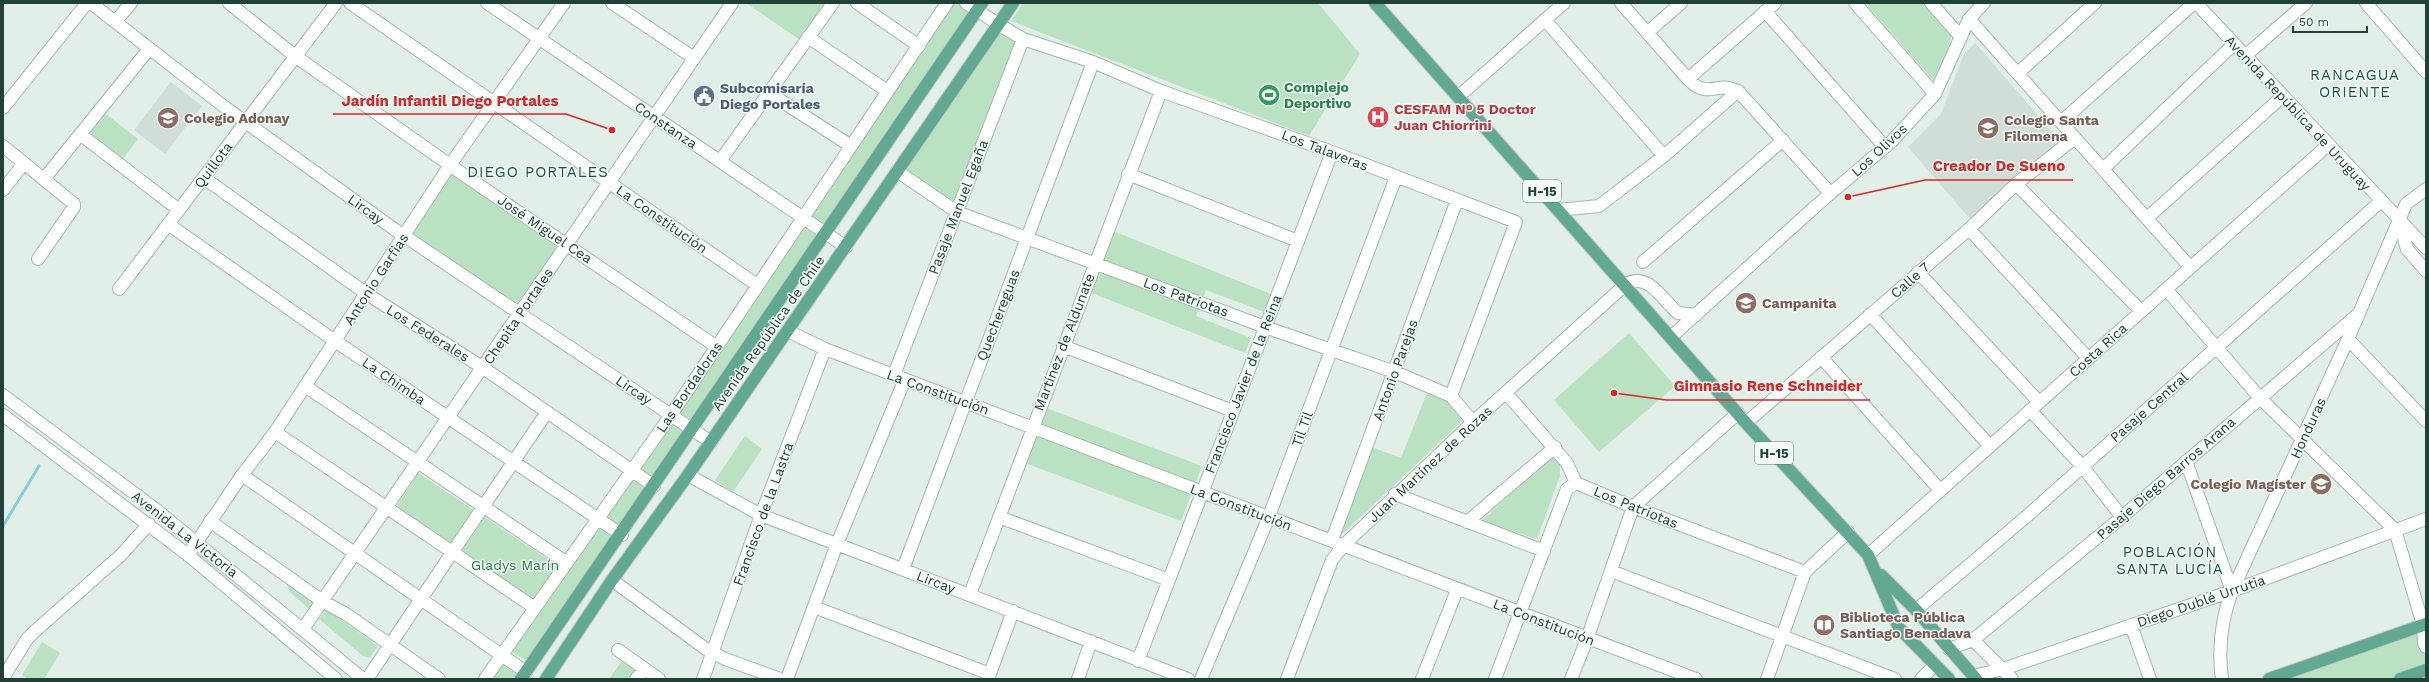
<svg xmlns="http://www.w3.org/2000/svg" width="2429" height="682" viewBox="0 0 2429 682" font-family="'Work Sans',sans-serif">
  <rect width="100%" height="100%" fill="#e2eee8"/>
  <!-- built -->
  <path fill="#d0ded7" d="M1975 43 2062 143 1970 219 1908 147 1941 114 1964 54Z
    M171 82 202 106 165 154 134 130Z"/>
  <!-- green -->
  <path fill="#b9e1c2" d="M746 3H826L800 40Z
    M953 3H958L968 12 822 226 808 218Z
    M1023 3H1318L1360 54 1309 136 1011 21Z
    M1865 3H1925L1952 32 1939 87Z
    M1000 31 1018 42 957 204 906 169Z
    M106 114 138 139 122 160 89 134Z
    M452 167 568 244 521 312 408 235Z
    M803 224 817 236 692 421 678 412Z
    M1110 230 1271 294 1264 312 1206 290 1196 316 1251 338 1245 353 1086 291Z
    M1629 333 1675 386 1599 452 1554 400Z
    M1427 393 1446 400 1462 421 1339 537 1371 447 1401 458Z
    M1046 408 1202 466 1181 521 1025 463Z
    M671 421 685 432 652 479 638 468Z
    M745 436 762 449 733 492 715 480Z
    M1554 455 1560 465V476L1537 539 1481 521Z
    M418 473 564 570 536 607 394 511Z
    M632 477 647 489 620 527 605 516Z
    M599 526 615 535 529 662 511 651Z
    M285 581 314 600 309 609 291 593Z
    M327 609 378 646 369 658 363 656 319 619Z
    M2426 629V667L2393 679H2285Z
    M42 642 60 653 44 679H28L22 675Z
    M625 657 646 672 639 679H609Z
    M504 662 519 674 515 679H492Z"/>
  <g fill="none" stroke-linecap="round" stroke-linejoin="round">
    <!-- stream -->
    <path stroke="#85cfd8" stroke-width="3" d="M3 526 39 466"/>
    <!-- minor casing -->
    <g stroke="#a4b7af" stroke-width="14">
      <path id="minor" d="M91 3 226 108 394 229 711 442
        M229 3 295 56 467 177 717 347
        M350 3 757 285
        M487 3 846 247
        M612 3 694 58
        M857 3 919 46
        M1621 3 1688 79C1692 83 1698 88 1704 89 1718 91 1720 83 1738 91L1830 193
        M1855 3 1935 94
        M1931 3 1961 37
        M2366 3 2426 72
        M1765 11 1885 147
        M1969 19 2190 267
        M1545 20 1664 156
        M115 22 131 3
        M998 24 1023 39 1093 62 1161 91 1332 152 1516 222 1451 396
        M1647 33 1681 3
        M808 37 887 91
        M2245 56 2306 3
        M2018 73 2095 3
        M1688 79 1775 3
        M769 93 851 146
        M1458 97 1564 3
        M3 108 87 3
        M2061 122 2194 3
        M80 134 179 210
        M3 146 74 204V207L38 259
        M720 161 833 3
        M2103 169 2234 44
        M897 171 957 212 1265 327 1395 372 1451 396 1473 422
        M1128 174 1298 241
        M204 178 367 294 482 367 654 486
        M44 179 149 49
        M2016 184 2141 311
        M3 190 24 163
        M1558 210 1599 206 1664 156 1738 91
        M2147 218 2283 96
        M168 224 335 341 622 535
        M1969 229 2088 358
        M1643 262 1783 140
        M1918 272 2039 402
        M119 289 336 3
        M2166 289 2260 398 2395 530 2423 625 2424 643 2426 647
        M1870 314 1990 446
        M788 331 825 349 1696 679
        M2348 339 2426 421
        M1063 346 1233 411
        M1821 357 1940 490
        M894 375 1023 39
        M305 386 567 563
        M1506 393 1567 463 1576 483 1633 507 1805 572
        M2030 410 2082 466 2122 517
        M1746 423 1969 229 2016 184 2075 138
        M275 432 535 608
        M2186 461 2232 591
        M242 475 526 672
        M688 475 761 515 1188 679
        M1395 494 1544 551
        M999 517 1169 580
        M210 521 322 601 346 614 439 679
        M1467 522 1555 447
        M1332 540 1457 200
        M1868 555 2328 145
        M903 569 1093 62
        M1611 571 1895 679
        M970 594 1161 91
        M814 607 990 674
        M1916 610 2027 516 2380 202
        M2131 625 2150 679
        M303 629 732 3
        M1973 640 2012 679
        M1949 649 1973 640 2122 517 2357 315
        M618 650 659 679
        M1138 661 1332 152
        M1973 676 2003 669 2232 591 2426 519
        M3 678 27 639 35 631 121 555 149 524
        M367 679 547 412
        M485 679 671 415 947 3
        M636 679 645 669
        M703 679 761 515 825 349
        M787 679 837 544 905 379
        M988 679 1013 611
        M1078 679 1091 641
        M1201 679 1268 519 1396 177
        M1422 679 1457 590
        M1495 679 1567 489 1576 483
        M1571 679 1587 639 1633 507 1738 413
        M1767 679 1805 572 1848 532
        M1921 679 1935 665
        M2222 679C2218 649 2221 620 2232 591L2348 339 2406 204 2426 189"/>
    </g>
    <!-- tertiary casing -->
    <g stroke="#a4b7af" stroke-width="14">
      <path id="tertiary" d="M966 3 998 24
        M1671 337 1817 205 1892 141 1935 94 1969 19 1984 3
        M188 555 242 475 275 432 450 165 564 3
        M612 580 706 649 725 659 780 679
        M1287 679 1332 560 1344 545 1473 422 1625 285C1648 270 1662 300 1678 313L1696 315"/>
    </g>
    <!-- secondary casing -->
    <g stroke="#9fbbb0" stroke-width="14">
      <path id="secondary" d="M2196 3 2426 248
        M2399 222 2407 249 2426 271
        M3 395 154 508 363 679
        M3 415 188 555 336 679"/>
    </g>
    <!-- primary casing -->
    <g stroke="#c1cac7" stroke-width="14">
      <path id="primary" d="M1375 3 1746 423 1868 555 1899 628 1949 679
        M1881 575 1916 610 1976 679
        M521 679 982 3
        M546 679 612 580 688 475 1013 3
        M2269 679 2426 624
        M2400 679 2426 670"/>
    </g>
    <!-- minor -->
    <use href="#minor" stroke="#fff" stroke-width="12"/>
    <!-- tertiary -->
    <use href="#tertiary" stroke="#fff" stroke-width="12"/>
    <!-- secondary -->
    <use href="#secondary" stroke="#fff" stroke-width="12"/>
    <!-- primary -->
    <use href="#primary" stroke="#62a893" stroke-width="12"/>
  </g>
  <!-- icons -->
  <defs>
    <g id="stadium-disc" transform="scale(1.15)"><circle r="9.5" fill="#2e9e5b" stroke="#f3faf6"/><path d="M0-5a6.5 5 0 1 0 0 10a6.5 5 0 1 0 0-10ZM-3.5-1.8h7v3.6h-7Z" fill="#fff"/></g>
    <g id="civic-disc" transform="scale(1.15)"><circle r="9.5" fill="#5c6f8a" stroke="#f3faf6"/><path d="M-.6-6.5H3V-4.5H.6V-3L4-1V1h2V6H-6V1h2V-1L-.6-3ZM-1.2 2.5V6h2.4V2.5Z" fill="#fff"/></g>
    <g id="hospital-disc" transform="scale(1.15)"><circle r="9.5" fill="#e0444e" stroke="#f3faf6"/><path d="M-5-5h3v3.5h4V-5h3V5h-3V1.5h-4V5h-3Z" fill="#fff"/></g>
    <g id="school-disc" transform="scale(1.15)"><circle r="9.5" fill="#8d6e63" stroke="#f3faf6"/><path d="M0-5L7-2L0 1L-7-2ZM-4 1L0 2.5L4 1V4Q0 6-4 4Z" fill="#fff"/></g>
    <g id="library-disc" transform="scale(1.15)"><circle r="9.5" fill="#8d6e63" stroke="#f3faf6"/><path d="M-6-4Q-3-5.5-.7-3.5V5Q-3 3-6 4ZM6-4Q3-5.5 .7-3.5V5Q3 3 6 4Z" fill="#fff"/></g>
  </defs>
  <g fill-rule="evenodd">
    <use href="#stadium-disc" x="1269" y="95"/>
    <use href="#civic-disc" x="704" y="96"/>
    <use href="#hospital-disc" x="1378" y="117"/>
    <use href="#school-disc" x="168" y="118"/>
    <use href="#school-disc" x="1988" y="128"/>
    <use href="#school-disc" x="1746" y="303"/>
    <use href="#school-disc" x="2321" y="484"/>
    <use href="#library-disc" x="1824" y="625"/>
  </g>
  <g text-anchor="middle" stroke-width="3" stroke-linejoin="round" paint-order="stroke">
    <!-- shield labels -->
    <g fill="#f3faf6" stroke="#5f7870" stroke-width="1">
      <rect x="1523" y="180" width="38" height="22" rx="3"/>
      <rect x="1755" y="442" width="38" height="22" rx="3"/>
    </g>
    <g font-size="13" font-weight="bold" fill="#204137">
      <text x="1542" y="196">H-15</text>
      <text x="1774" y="458">H-15</text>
    </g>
    <!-- leisure labels -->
    <g font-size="14" font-weight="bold" fill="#27864d" stroke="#f3faf6" text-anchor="start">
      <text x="1284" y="92">Complejo<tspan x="1284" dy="16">Deportivo</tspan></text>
    </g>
    <!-- service labels -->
    <g font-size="14" font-weight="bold" fill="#4e5e75" stroke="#f3faf6" text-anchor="start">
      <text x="720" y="93">Subcomisaría<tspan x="720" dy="16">Diego Portales</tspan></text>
    </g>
    <!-- health labels -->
    <g font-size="14" font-weight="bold" fill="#be3a42" stroke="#f3faf6" text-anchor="start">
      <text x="1394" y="114">CESFAM N° 5 Doctor<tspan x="1394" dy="16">Juan Chiorrini</tspan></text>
    </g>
    <!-- street labels -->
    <g font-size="14" fill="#204137" stroke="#f3faf6">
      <text transform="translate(2298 113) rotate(47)" y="5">Avenida República de Uruguay</text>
      <text transform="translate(666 125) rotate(34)" y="5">Constanza</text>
      <text transform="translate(1325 150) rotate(21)" y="5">Los Talaveras</text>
      <text transform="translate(1879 150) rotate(-43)" y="5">Los Olivos</text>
      <text transform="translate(213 165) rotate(-53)" y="5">Quillota</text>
      <text transform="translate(958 207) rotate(-69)" y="5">Pasaje Manuel Egaña</text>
      <text transform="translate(366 209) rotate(36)" y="5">Lircay</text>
      <text transform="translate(662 219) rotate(35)" y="5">La Constitución</text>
      <text transform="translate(545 229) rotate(34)" y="5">José Miguel Cea</text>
      <text transform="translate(376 279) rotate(-57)" y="5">Antonio Garfias</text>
      <text transform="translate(1910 280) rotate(-41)" y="5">Calle 7</text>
      <text transform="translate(1186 297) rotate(20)" y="5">Los Patriotas</text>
      <text transform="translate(998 315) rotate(-69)" y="5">Quechereguas</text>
      <text transform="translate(518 316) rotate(-56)" y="5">Chepita Portales</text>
      <text transform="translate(428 333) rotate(32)" y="5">Los Federales</text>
      <text transform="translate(768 333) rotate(-55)" y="5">Avenida República de Chile</text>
      <text transform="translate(1064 342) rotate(-69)" y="5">Martínez de Aldunate</text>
      <text transform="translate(2098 350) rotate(-42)" y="5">Costa Rica</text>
      <text transform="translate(1395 370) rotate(-70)" y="5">Antonio Parejas</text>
      <text transform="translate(394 381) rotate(34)" y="5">La Chimba</text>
      <text transform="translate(1243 384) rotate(-69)" y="5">Francisco Javier de la Reina</text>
      <text transform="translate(689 387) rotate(-56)" y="5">Las Bordadoras</text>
      <text transform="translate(634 390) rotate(34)" y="5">Lircay</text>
      <text transform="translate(938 392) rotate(20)" y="5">La Constitución</text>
      <text transform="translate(2149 407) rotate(-41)" y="5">Pasaje Central</text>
      <text transform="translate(2308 428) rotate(-65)" y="5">Honduras</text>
      <text transform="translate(1302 429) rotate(-70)" y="5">Til Til</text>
      <text transform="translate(1430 464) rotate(-43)" y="5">Juan Martínez de Rozas</text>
      <text transform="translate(2166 478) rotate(-41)" y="5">Pasaje Diego Barros Arana</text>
      <text transform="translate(1241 507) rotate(21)" y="5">La Constitución</text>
      <text transform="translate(1636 507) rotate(22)" y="5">Los Patriotas</text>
      <text transform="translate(763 514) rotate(-70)" y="5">Francisco de la Lastra</text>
      <text transform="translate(185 534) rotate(38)" y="5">Avenida La Victoria</text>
      <text transform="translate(936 582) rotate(21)" y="5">Lircay</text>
      <text transform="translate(2201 601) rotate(-19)" y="5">Diego Dublé Urrutia</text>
      <text transform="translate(1544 622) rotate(21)" y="5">La Constitución</text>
    </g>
    <!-- education labels -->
    <g font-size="14" font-weight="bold" fill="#785e54" stroke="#f3faf6" text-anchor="start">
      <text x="184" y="123">Colegio Adonay</text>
      <text x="2004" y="125">Colegio Santa<tspan x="2004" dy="16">Filomena</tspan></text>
      <text x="1762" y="308">Campanita</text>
      <text x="2306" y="489" text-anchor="end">Colegio Magíster</text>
      <text x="1840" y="622">Biblioteca Pública<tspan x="1840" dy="16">Santiago Benadava</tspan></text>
    </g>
    <!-- park labels -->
    <g font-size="14" fill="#267c44" stroke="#f3faf6">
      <text x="515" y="570">Gladys Marín</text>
    </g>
    <!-- neighbourhood labels -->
    <g font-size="15" letter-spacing="1" fill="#1a5544" stroke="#f3faf6">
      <text x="2355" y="80">RANCAGUA<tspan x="2355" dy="17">ORIENTE</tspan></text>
      <text x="538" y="177">DIEGO PORTALES</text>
      <text x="2170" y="557">POBLACIÓN<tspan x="2170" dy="17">SANTA LUCÍA</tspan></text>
    </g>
  </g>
  <!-- callouts -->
  <path fill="none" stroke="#d62828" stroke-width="1.5" d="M612 130L566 114H333M1848 197L1925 180H2073M1614 393L1666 400H1870"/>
  <g fill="#d62828" stroke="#f3faf6" stroke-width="1.5">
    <circle cx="612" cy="130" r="4"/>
    <circle cx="1848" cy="197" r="4"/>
    <circle cx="1614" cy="393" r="4"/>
  </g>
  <g font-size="15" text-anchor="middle" font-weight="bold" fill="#d62828" stroke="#f3faf6" stroke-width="3" stroke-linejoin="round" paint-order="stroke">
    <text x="450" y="106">Jardín Infantil Diego Portales</text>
    <text x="1999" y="171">Creador De Sueno</text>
    <text x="1768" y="391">Gimnasio Rene Schneider</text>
  </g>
  <!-- border -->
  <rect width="2429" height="682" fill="none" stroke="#204137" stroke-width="8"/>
  <!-- scale -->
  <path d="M2293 26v6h74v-6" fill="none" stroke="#204137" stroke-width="2"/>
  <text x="2299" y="26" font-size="12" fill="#204137" stroke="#f3faf6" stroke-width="3" paint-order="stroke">50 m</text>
</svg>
